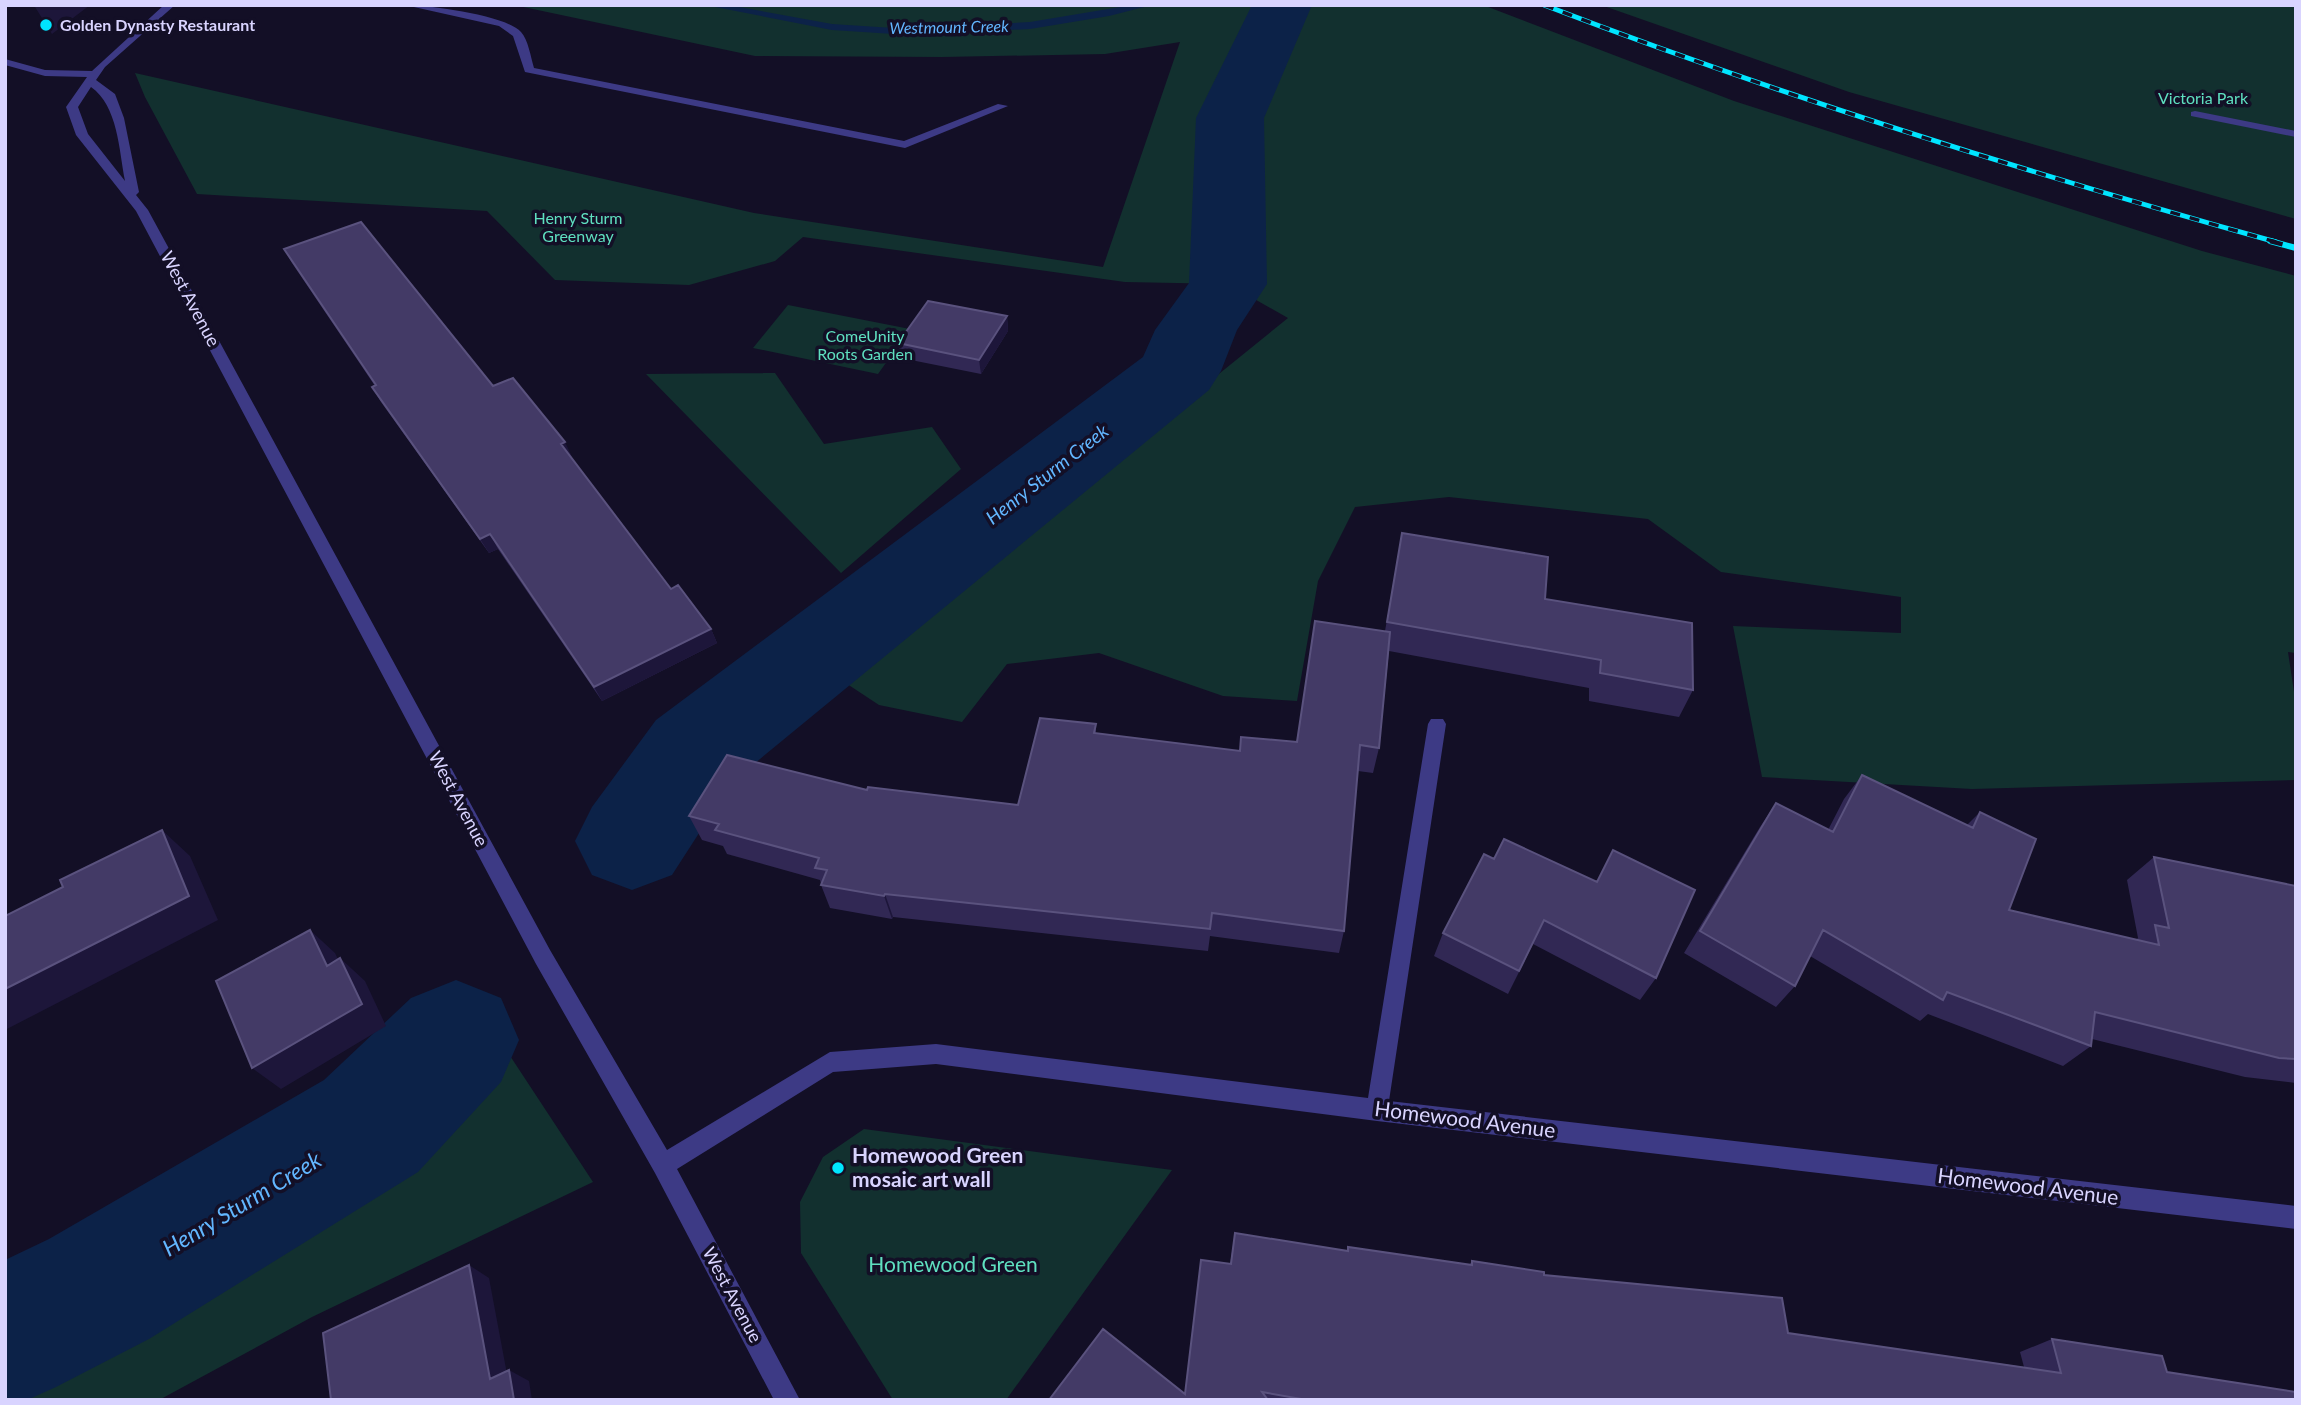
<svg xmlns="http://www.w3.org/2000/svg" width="2301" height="1405" viewBox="0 0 2301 1405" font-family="Lato,sans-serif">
  <rect width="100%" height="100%" fill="#130f26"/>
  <!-- green -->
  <path fill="#12302f" d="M514 5H1483L1734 101 2202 251 2296 276V653L2288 652 2296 705V780L1972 789 1762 777 1733 626 1901 633V597L1721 572 1648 519 1449 497 1355 507 1318 581 1297 701 1223 696 1099 653 1007 664 962 722 879 705 829 672 1084 483 1288 318 1228 284 1125 282 803 237 775 261 689 285 555 280 487 211 197 194 145 97 135 73 754 213 1103 267 1180 42 1105 54 942 57 755 56Z
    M1601 5H2296V219L1849 92Z
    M788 305 910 329 878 374 753 348Z
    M775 373 824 444 932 427 961 469 841 573 646 374Z
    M464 986 593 1182 312 1317 159 1400H5V1291L399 1063Z
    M864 1129 1172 1170 1006 1400H893L801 1253 800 1202 823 1157Z"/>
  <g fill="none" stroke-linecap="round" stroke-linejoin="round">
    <!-- stream -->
    <path fill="#0c2248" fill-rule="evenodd" d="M705 5H728L832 24 909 29 1030 22 1132 5H1152L1109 16 1030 29 909 35 832 30Z"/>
    <!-- river -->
    <path fill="#0c2248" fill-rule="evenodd" d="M1252 5H1312L1264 118 1267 284 1237 330 1221 371 1209 390 732 782 672 875 632 890 592 875 575 841 592 807 656 720 1143 357 1155 330 1189 283 1196 118Z
      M456 980 501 998 519 1040 501 1082 418 1172 149 1339 56 1387 27 1400H5V1260L49 1239 324 1080 411 998Z"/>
    <!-- minor -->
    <path fill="#3d3a85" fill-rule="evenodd" d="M164 5H175L105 67 96 80 115 94 124 118 139 192 136 195 148 210 550 950 667 1150 830 1052 936 1044 1368 1098 1428 724 1431 719H1443L1446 724 1389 1101 2296 1206V1229L1377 1121 936 1064 833 1072 677 1169 800 1400H774L655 1173 536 964 136 211 76 135 66 107 87 77 45 76 5 65V59L45 70 92 71ZM91 87C118 106 119 150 125 181L88 134 78 107Z
      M405 5C428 5 506 15 521 32 528 39 531 58 534 68L904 141 998 104 1008 106 905 148 525 72 513 36 499 26Z
      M2195 111 2296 131V137L2191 116V112Z"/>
    <!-- rail-far1 casing -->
    <g stroke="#00e5ff" stroke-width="5">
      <path id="rail-far1" d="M1544 5C1784 97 2028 173 2276 242"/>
    </g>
    <!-- rail casing -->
    <g stroke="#00e5ff" stroke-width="6">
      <path id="rail" d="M2270 241 2296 248"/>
    </g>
    <!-- rail-far1 -->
    <use href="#rail-far1" stroke="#130f26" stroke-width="3.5" stroke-dasharray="10" stroke-linecap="butt"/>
    <!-- rail -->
    <use href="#rail" stroke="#130f26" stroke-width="4.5" stroke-dasharray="13" stroke-linecap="butt"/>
  </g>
  <!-- wall -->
  <path fill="#312854" d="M284 249 493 386 571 457 671 589 711 629 717 643 602 701 498 549 489 553 381 402 372 387 375 386 292 263Z
    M1007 316 1008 331 981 374 901 358 898 343Z
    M1402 533 1545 599 1693 690 1679 717 1589 701V688L1389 651 1379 748 1373 773 1358 771 1344 931 1339 953 1210 936 1208 951 893 917 892 919 830 908 821 885V884L820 880 727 854 723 846 702 840 689 816 867 790 1018 805 1096 724V733L1240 751 1297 742 1385 631Z
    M1862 775 1967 825 1980 812 2009 910 2136 940 2138 938 2127 880 2154 857 2296 886V1083L2245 1077 2092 1039 2091 1046 2063 1066 1928 1014 1920 1021 1810 956 1795 986 1776 1007 1684 953 1760 827 1776 803 1828 830 1844 799Z
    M1613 850 1656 978 1640 1000 1533 944 1508 994 1434 956 1443 933 1494 859 1597 882Z
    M1235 1233 1347 1251 1348 1247 1469 1265 1472 1261 1544 1275 1788 1333 2024 1367 2020 1352 2052 1339 2167 1372 2296 1400H1049L1185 1394 1230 1264Z"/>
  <!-- shaded-wall -->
  <path fill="#1d163a" d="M38 5H90L52 34 35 7Z
    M1007 316 1008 331 981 374 979 360Z
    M565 442 572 457 561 444Z
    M490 534 498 549 489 553 480 539Z
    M711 629 717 643 602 701 594 687Z
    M162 830 190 856 218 920 5 1030V989Z
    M885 894 893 917 892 919 884 896Z
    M310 930 335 953 352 989 327 966Z
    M340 958 365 981 386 1026 281 1089 252 1068Z
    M469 1265 489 1278 510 1390 490 1379Z
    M509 1370 529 1381 532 1400H514Z"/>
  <!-- building -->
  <path fill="#433a66" stroke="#5a527e" stroke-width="2" d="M361 222 493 386 513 378 565 442 561 444 671 589 678 585 711 629 594 687 490 534 480 539 372 387 376 385 284 249Z
    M928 301 1007 316 979 360 898 343Z
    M1402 533 1548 557 1545 599 1692 623 1693 690 1600 673 1601 660 1387 622Z
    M1315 621 1390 632 1379 748 1360 745 1344 931 1212 913 1210 929 885 894 884 896 821 885 827 870 815 868 819 858 715 830 719 824 689 816 727 755 867 790 868 787 1018 805 1040 718 1096 724 1094 733 1240 751 1241 737 1297 742Z
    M1862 775 1973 828 1980 812 2036 839 2009 910 2159 945 2155 925 2169 928 2154 857 2296 886V1059L2279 1058 2095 1012 2091 1046 1947 992 1943 1000 1823 930 1795 986 1700 931 1776 803 1833 832Z
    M162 830 189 896 5 989V916L63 887 60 880Z
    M1504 839 1597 882 1613 850 1695 890 1656 978 1544 920 1519 971 1443 933 1484 854 1494 859Z
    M310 930 327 966 340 958 362 1004 252 1068 216 981Z
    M1235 1233 1348 1251V1247L1472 1265V1261L1544 1272V1275L1782 1298 1788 1333 2061 1373 2052 1339 2162 1356 2167 1372 2296 1392V1400H1307L1262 1392 1268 1400H1049L1103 1329 1185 1394 1201 1260 1231 1264Z
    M469 1265 490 1379 509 1370 514 1400H331L323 1333Z"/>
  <!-- markers -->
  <g fill="#00e5ff" stroke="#130f26" stroke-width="2.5">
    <circle cx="46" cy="25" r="7"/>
    <circle cx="838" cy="1168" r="7"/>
  </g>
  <g text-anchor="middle" stroke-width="7" stroke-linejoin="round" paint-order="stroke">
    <!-- far-poi labels -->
    <g font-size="16" font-weight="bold" fill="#d9d4ff" stroke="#130f26" text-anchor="start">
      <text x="60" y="31">Golden Dynasty Restaurant</text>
    </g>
    <!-- far-water labels -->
    <g font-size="16" font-style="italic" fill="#62b6ff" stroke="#130f26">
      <text transform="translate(949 27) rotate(-1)" y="6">Westmount Creek</text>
    </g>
    <!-- far-park labels -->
    <g font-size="16" fill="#5fe0c0" stroke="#130f26">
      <text x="2203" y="104">Victoria Park</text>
      <text x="578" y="224">Henry Sturm<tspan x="578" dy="18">Greenway</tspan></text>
      <text x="865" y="342">ComeUnity<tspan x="865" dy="18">Roots Garden</tspan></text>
    </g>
    <!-- street labels -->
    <g font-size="18" fill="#d9d4ff" stroke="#130f26">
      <text transform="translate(190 299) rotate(62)" y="6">West Avenue</text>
      <text transform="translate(458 799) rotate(62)" y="6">West Avenue</text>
      <text transform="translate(732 1295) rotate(62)" y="6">West Avenue</text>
    </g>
    <!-- water labels -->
    <g font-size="19" font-style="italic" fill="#62b6ff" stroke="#130f26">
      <text transform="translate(1047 474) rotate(-38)" y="7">Henry Sturm Creek</text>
    </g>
    <!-- near-street labels -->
    <g font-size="21" fill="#d9d4ff" stroke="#130f26">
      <text transform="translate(1465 1120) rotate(7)" y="7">Homewood Avenue</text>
      <text transform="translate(2028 1187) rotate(7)" y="7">Homewood Avenue</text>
    </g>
    <!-- near-poi labels -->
    <g font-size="21" font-weight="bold" fill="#d9d4ff" stroke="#130f26" text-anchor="start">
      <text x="852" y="1163">Homewood Green<tspan x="852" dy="24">mosaic art wall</tspan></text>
    </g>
    <!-- near-park labels -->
    <g font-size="21" fill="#5fe0c0" stroke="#130f26">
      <text x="953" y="1272">Homewood Green</text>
    </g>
    <!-- near-water labels -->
    <g font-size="23" font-style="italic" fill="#62b6ff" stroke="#130f26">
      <text transform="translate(242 1204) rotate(-31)" y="8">Henry Sturm Creek</text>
    </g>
  </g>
  <!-- border -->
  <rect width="2301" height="1405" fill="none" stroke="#d9d4ff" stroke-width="14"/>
</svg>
